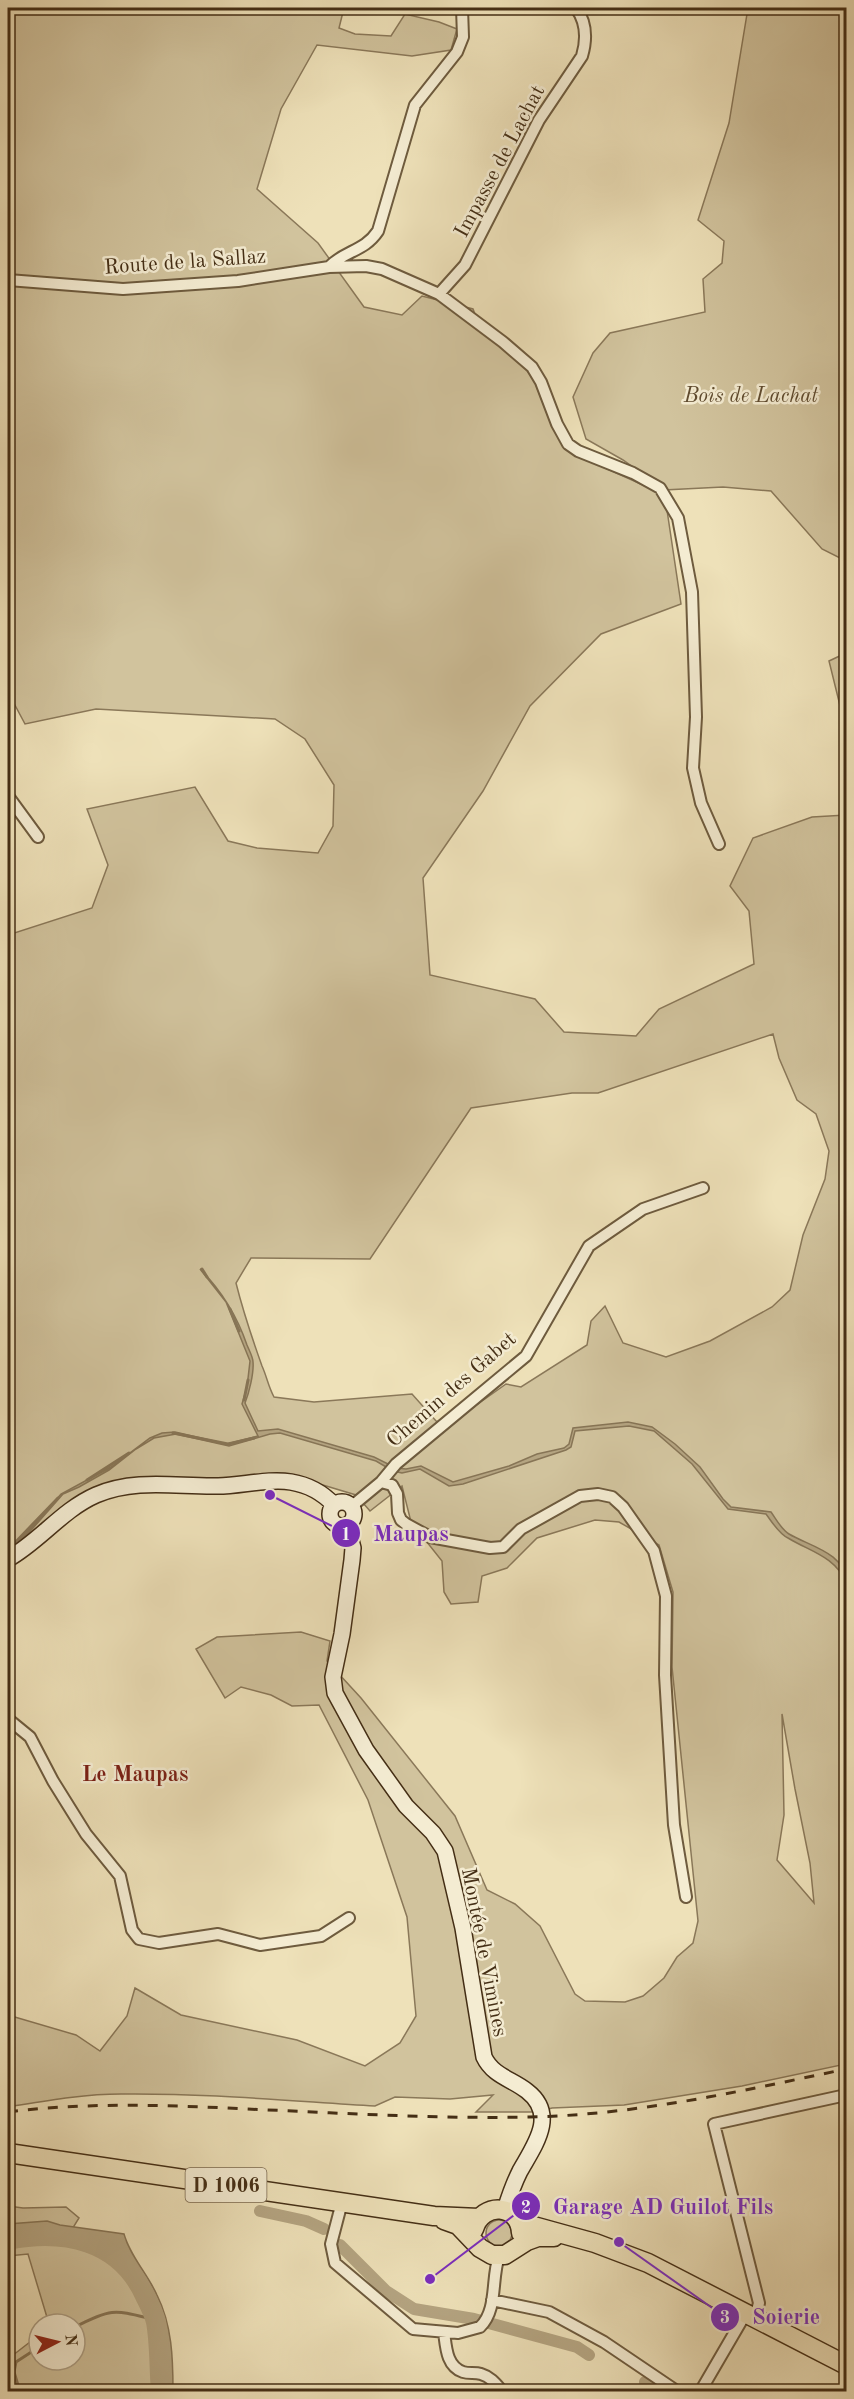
<svg xmlns="http://www.w3.org/2000/svg" width="854" height="2399" viewBox="0 0 854 2399" font-family="'Old Standard TT',serif">
  <rect width="100%" height="100%" fill="#eee1b9"/>
  <filter id="stains"><feTurbulence type="fractalNoise" baseFrequency=".00333" numOctaves="4"/><feColorMatrix values="0 0 0 0 .2 0 0 0 0 .09 0 0 0 0 .02 0 0 0 .5 -.17"/></filter>
  <radialGradient id="worn" r=".72"><stop offset=".6" stop-color="#630" stop-opacity="0"/><stop offset="1" stop-color="#630" stop-opacity=".3"/></radialGradient>
  <!-- green -->
  <path fill="#d1c39d" stroke="#8a7859" stroke-width="1.5" fill-rule="evenodd" d="M8 8H344L339 28 355 34 391 36 405 14 439 22 457 29 451 50 412 56 317 45 281 109 257 189 318 243 364 307 402 315 422 296 473 309 480 328 517 357 534 380 553 429 576 455 643 485 662 488 623 460 586 439 573 397 593 353 610 333 705 312 703 279 722 263 724 241 698 220 729 123 748 8H846V561L822 549 771 491 723 487 664 490 681 604 601 634 530 706 483 791 423 878 430 975 535 999 564 1032 636 1036 659 1009 754 964 749 911 730 886 753 838 812 817 846 815V2064L742 2086 624 2105 552 2108 538 2112H476L493 2095 450 2099 395 2097 375 2106C291 2101 205 2093 121 2094 83 2094 45 2101 8 2107V2015L76 2035 100 2051 127 2016 135 1988 181 2015 297 2040 365 2066 400 2043 416 2016 407 1917 368 1800 319 1705 292 1706 271 1695 241 1687 225 1698 196 1649 217 1637 301 1632 330 1641 327 1661 361 1698 455 1816 487 1890 515 1904 540 1926 575 1994 585 2001 625 2002 643 1996 664 1978 677 1957 693 1943 698 1921 672 1667 673 1592 659 1545 619 1522 595 1520 537 1538 507 1568 482 1576 478 1602 451 1604 444 1592 442 1561 411 1522 402 1486 370 1511 356 1495 293 1476 99 1488 8 1558V935L92 908 108 865 87 809 195 787 228 841 257 848 318 853 333 826 334 785 305 739 275 719 96 709 25 724 8 692ZM773 1034 779 1058 797 1100 816 1114 829 1151 825 1179 803 1235 790 1290 772 1307 710 1341 666 1357 623 1343 605 1306 591 1321 587 1345 521 1387 506 1384 447 1426 436 1421 412 1394 314 1402 274 1397C268 1386 267 1377 262 1366 252 1338 243 1311 236 1283L251 1258 370 1259 471 1108 572 1093H598ZM782 1714 795 1789 810 1863 814 1903 777 1860 784 1815Z
    M846 653V730L829 661Z
    M8 2206 23 2208 66 2207 79 2218 66 2239 109 2251 135 2277 151 2309 156 2357 153 2391H8V2359L39 2335V2360H75V2324H49L28 2254 8 2256Z
    M486 2233a13 13 0 1 1 26 0a13 13 0 1 1-26 0Z"/>
  <!-- water -->
  <path fill="#b4a481" stroke="#877556" stroke-width="1.5" d="M200 1269C222 1291 237 1316 247 1345 249 1350 253 1357 253 1362 254 1373 249 1393 245 1403L258 1431 278 1429 374 1457 396 1468 406 1469 421 1466 453 1482 509 1466 537 1454 564 1448 569 1444 573 1428 628 1422 652 1427 675 1444 700 1467 723 1499 731 1507 771 1512C776 1519 781 1529 789 1534 809 1546 846 1553 846 1582 834 1556 811 1552 788 1538 779 1534 772 1522 766 1514L728 1509 692 1464 654 1431 629 1426 575 1431 571 1447 566 1450 463 1484 449 1486 420 1469 402 1473 393 1471 376 1461 280 1433 270 1434 229 1446 176 1434 154 1438 136 1449 109 1470 79 1487 63 1494 26 1536 8 1551V1549L25 1535 61 1494 111 1467 150 1438 162 1433 175 1432 227 1444 258 1436 242 1404 247 1387 250 1361 226 1302Z
    M47 2221 60 2225 124 2234C130 2256 147 2273 157 2295 172 2325 173 2358 173 2391H154C157 2370 157 2344 156 2322 155 2314 149 2304 145 2297 120 2240 64 2229 8 2240V2224Z
    M367 2385 385 2387 397 2391H328Z"/>
  <g fill="none" stroke-linecap="round" stroke-linejoin="round">
    <!-- stream -->
    <path stroke="#877556" stroke-width="3" d="M202 1269 207 1277
      M230 1309 239 1331
      M244 1400 248 1380
      M173 1433 228 1444 254 1438
      M87 1480 129 1453
      M8 1550 58 1498
      M75 2327C113 2307 115 2310 156 2320
      M20 2392 14 2372 16 2362 39 2347"/>
    <!-- canal -->
    <path stroke="#b4a481" stroke-width="12" d="M260 2211 306 2221 324 2229
      M340 2245 386 2291 414 2309 474 2319 577 2347 589 2355
      M645 2382 662 2392"/>
    <!-- river -->
    <path stroke="#b4a481" stroke-width="20" d="M8 2240C64 2229 120 2240 145 2296 149 2304 154 2313 156 2322 160 2344 159 2369 161 2392"/>
    <!-- street casing -->
    <g stroke="#6e5b3e" stroke-width="14">
      <path id="street" d="M329 267C345 250 364 252 378 231L415 105 457 52 463 37 462 8
        M8 280 123 289 238 281 329 267 366 266 382 269 439 294 503 342 532 367 541 382 557 424 568 444 578 451 633 473 660 488 678 518 692 592 696 717 693 768 701 803 719 844
        M439 294 465 265 539 120 582 56C587 39 587 23 576 8
        M8 796 38 837
        M381 1482 392 1485 397 1494 398 1513 401 1520 406 1524 430 1537 490 1548 503 1547 521 1529 580 1496 598 1494 612 1497 623 1507 654 1551 666 1596 665 1675 674 1825 686 1897
        M352 1506 381 1482 396 1464 526 1356 589 1246 643 1209 703 1188
        M8 1719 30 1737 53 1781 86 1834 120 1876 132 1930 139 1939 159 1943 218 1934 260 1945 321 1936 349 1918
        M342 2202 331 2244 335 2263 413 2329 458 2333 480 2327C498 2310 491 2278 499 2256
        M492 2300 549 2312 604 2342 678 2392
        M755 2318 759 2303 714 2124 846 2095
        M444 2332C446 2346 446 2366 463 2372 469 2374 475 2372 481 2374 491 2377 496 2384 503 2392
        M700 2392 746 2313"/>
    </g>
    <!-- secondary casing -->
    <g stroke="#442e15" stroke-width="18">
      <path id="secondary" d="M330 1514a12 12 0 1 1 24 0a12 12 0 1 1-24 0Z
        M347 1525 353 1548 352 1560 342 1634 333 1677 335 1693 366 1750 406 1806 433 1833 445 1851 463 1928 484 2057C493 2076 512 2079 527 2091 558 2115 534 2146 520 2171 514 2183 509 2197 505 2210
        M8 1559C40 1541 62 1510 96 1495 136 1478 177 1487 218 1486 241 1486 268 1478 291 1482 309 1485 322 1492 334 1505"/>
    </g>
    <!-- primary casing -->
    <g stroke="#442e15" stroke-width="21">
      <path id="primary" d="M8 2153 434 2216 479 2218
        M444 2220 458 2225 480 2248 492 2255H505L527 2241 538 2237H554
        M519 2222 595 2243 648 2263 846 2365
        M474 2229C482 2201 520 2204 521 2233"/>
    </g>
    <!-- street -->
    <use href="#street" stroke="#f4ecd2" stroke-width="10"/>
    <!-- secondary -->
    <use href="#secondary" stroke="#f4ecd2" stroke-width="15"/>
    <!-- primary -->
    <use href="#primary" stroke="#eee1b9" stroke-width="18"/>
    <!-- rail -->
    <path stroke="#442e15" stroke-width="3" stroke-dasharray="10 10" stroke-linecap="butt" d="M8 2112C88 2102 167 2105 247 2109 341 2113 435 2119 529 2117 636 2115 742 2091 846 2069"/>
  </g>
  <g text-anchor="middle" stroke-width="5" stroke-linejoin="round" paint-order="stroke">
    <!-- shield labels -->
    <rect fill="#f4ecd2" stroke="#79674e" stroke-width="1.5" x="185.5" y="2168" width="81" height="34" rx="4.5"/>
    <g font-size="20" font-weight="bold" fill="#442e15">
      <text x="226" y="2192">D 1006</text>
    </g>
    <!-- street labels -->
    <g font-size="21" fill="#442e15" stroke="#f4ecd2">
      <text transform="translate(499 161) rotate(-62)" y="7">Impasse de Lachat</text>
      <text transform="translate(185 261) rotate(-4)" y="7">Route de la Sallaz</text>
      <text transform="translate(451 1389) rotate(-41)" y="7">Chemin des Gabet</text>
      <text transform="translate(485 1952) rotate(79)" y="7">Montée de Vimines</text>
    </g>
    <!-- park labels -->
    <g font-size="21" font-style="italic" fill="#604c30" stroke="#f4ecd2">
      <text x="751" y="402">Bois de Lachat</text>
    </g>
    <!-- neighbourhood labels -->
    <g font-size="22" font-weight="bold" fill="#7a1f14" stroke="#f4ecd2">
      <text x="135" y="1781">Le Maupas</text>
    </g>
  </g>
  <!-- callouts -->
  <path fill="none" stroke="#7b2cbf" stroke-width="2" d="M270 1495L346 1533M430 2279L526 2206M619 2242L725 2317"/>
  <g fill="#7b2cbf" stroke="#f4ecd2" stroke-width="2">
    <circle cx="270" cy="1495" r="6"/>
    <circle cx="430" cy="2279" r="6"/>
    <circle cx="619" cy="2242" r="6"/>
    <circle cx="346" cy="1533" r="15"/>
    <circle cx="526" cy="2206" r="15"/>
    <circle cx="725" cy="2317" r="15"/>
  </g>
  <g font-size="18" text-anchor="middle" font-weight="bold" fill="#fff">
    <text x="346" y="1540">1</text>
    <text x="526" y="2213">2</text>
    <text x="725" y="2323">3</text>
  </g>
  <g font-size="22" text-anchor="middle" font-weight="bold" fill="#7b2cbf" stroke="#f4ecd2" stroke-width="5" stroke-linejoin="round" paint-order="stroke">
    <text x="411" y="1541">Maupas</text>
    <text x="663" y="2214">Garage AD Guilot Fils</text>
    <text x="786" y="2324">Soierie</text>
  </g>
  <!-- margin -->
  <rect width="854" height="2399" fill="none" stroke="#eee1b9" stroke-width="30"/>
  <rect x="9" y="9" width="836" height="2381" fill="none" stroke="#442e15" stroke-width="3"/>
  <rect x="15" y="15" width="824" height="2369" fill="none" stroke="#442e15" stroke-width="1.5"/>
  <!-- north arrow -->
  <g transform="translate(57 2342) rotate(83)"><circle r="28" fill="#f4ecd2" stroke="#aea086" stroke-width="1.5"/>
  <path d="M0-4.5L10 22L0 15L-10 22Z" fill="#8f2418"/>
  <text y="-9" font-size="16" font-weight="bold" text-anchor="middle" fill="#442e15">N</text>
  </g>
  <rect width="100%" height="100%" filter="url(#stains)"/>
  <rect width="100%" height="100%" fill="url(#worn)"/>
</svg>
